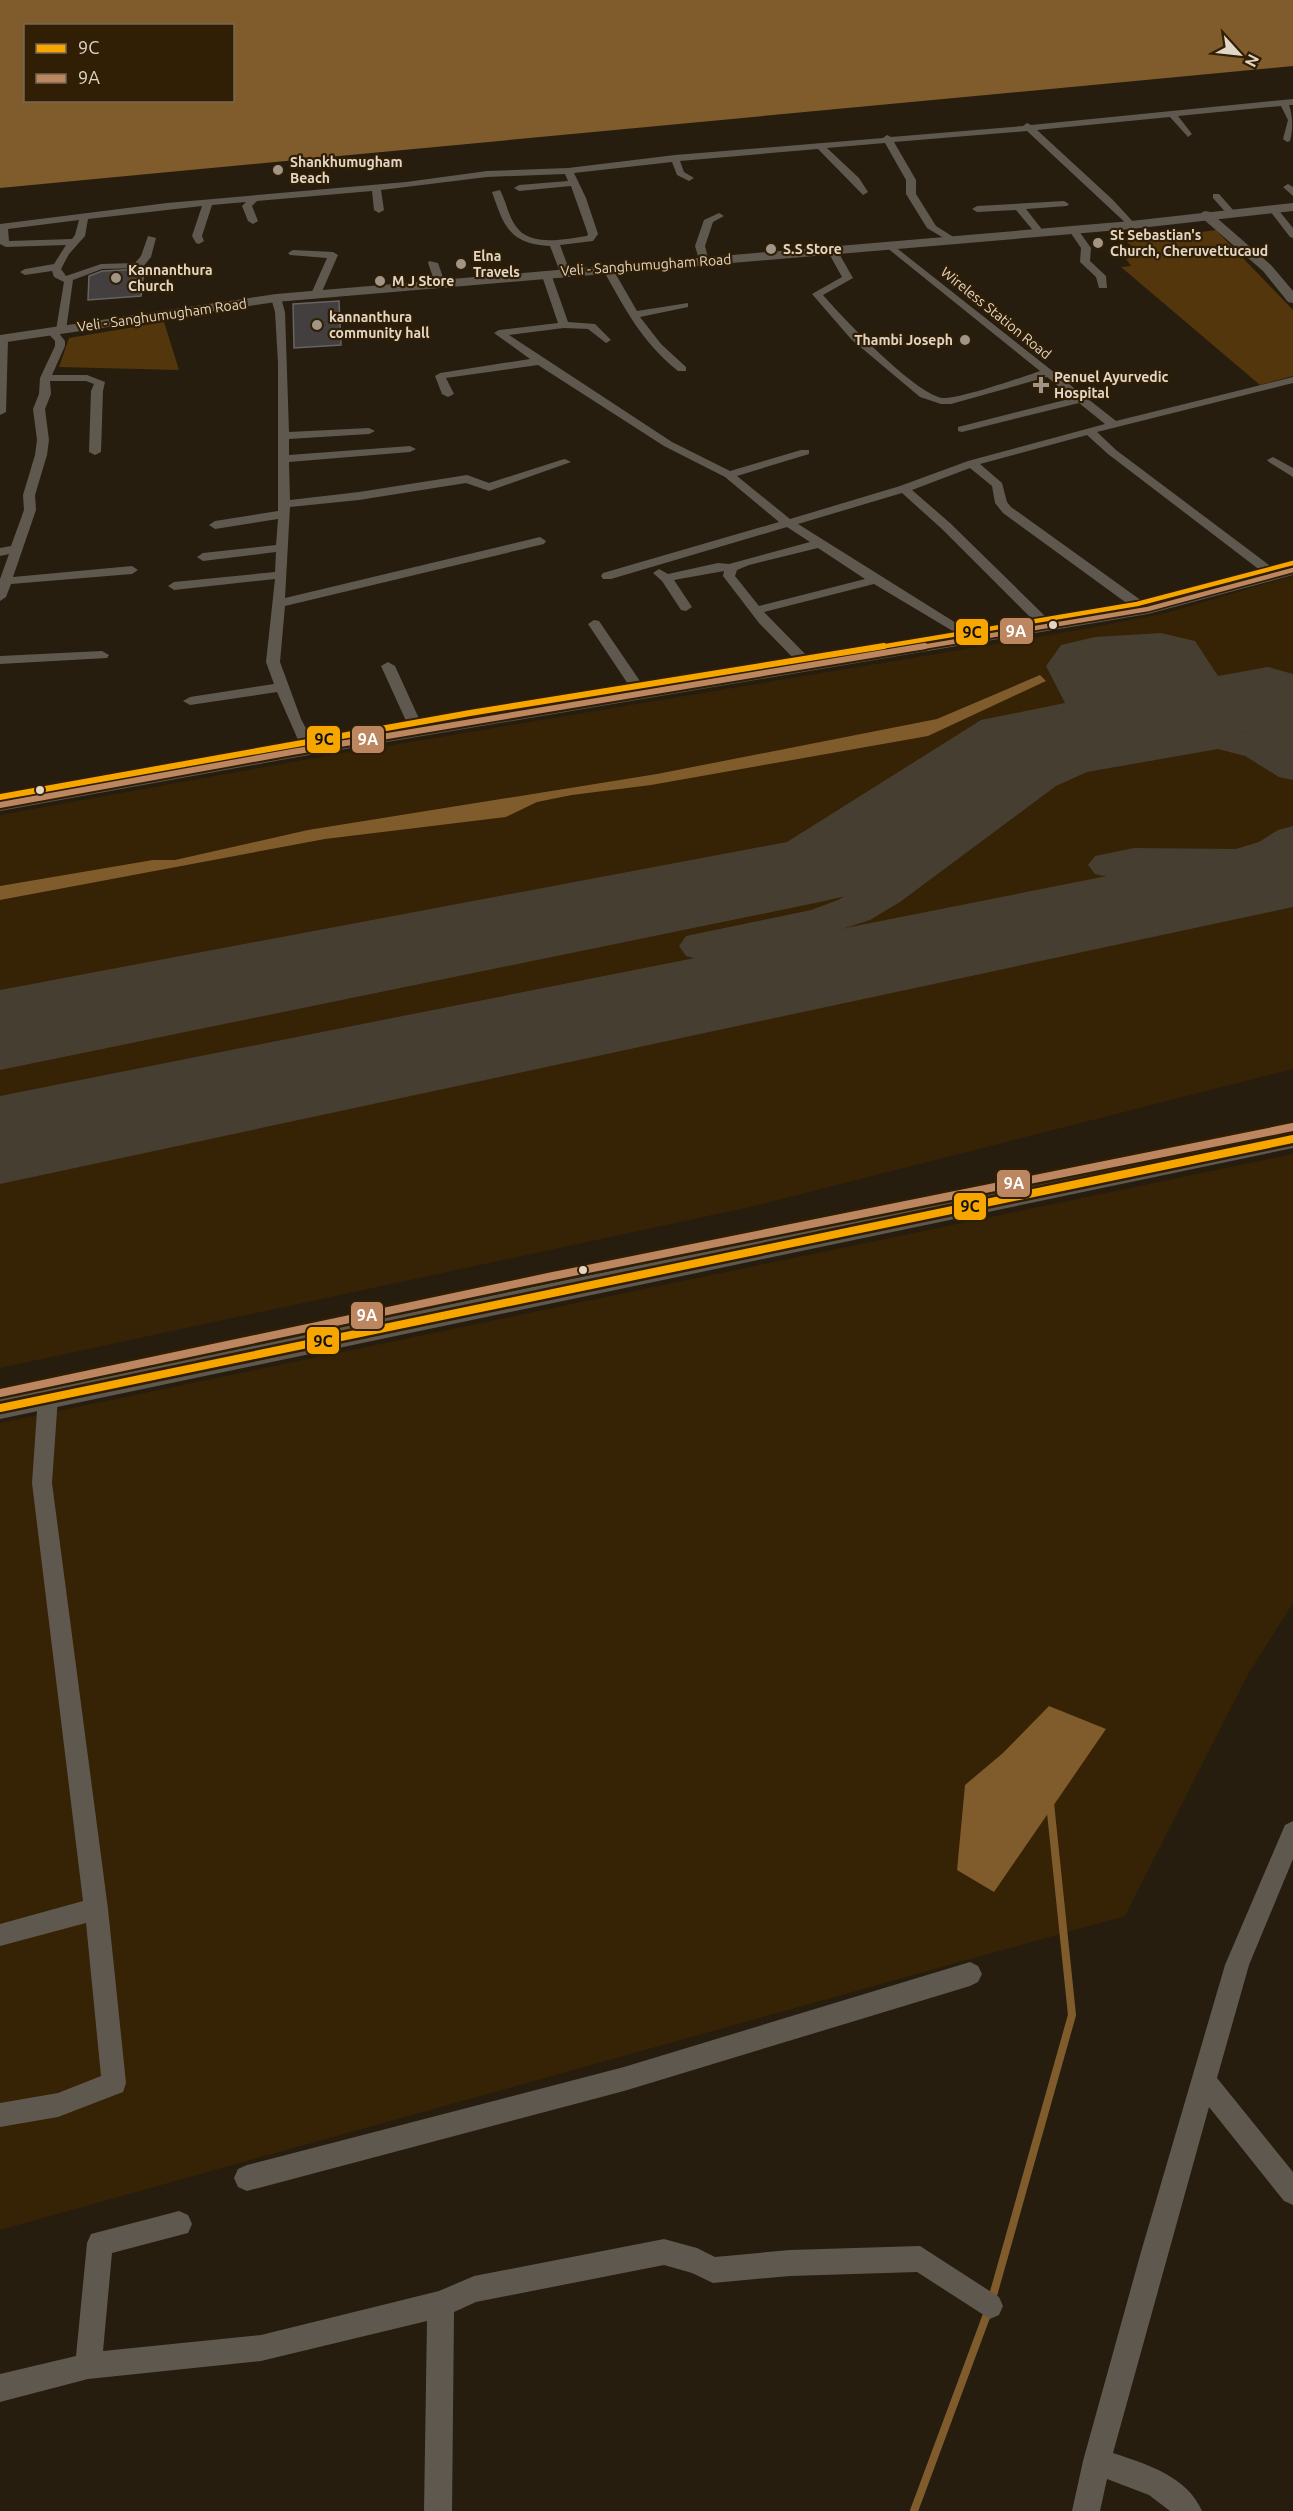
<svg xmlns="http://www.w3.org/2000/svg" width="1293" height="2511" viewBox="0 0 1293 2511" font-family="Ubuntu,sans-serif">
  <rect width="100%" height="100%" fill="#261d0f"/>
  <!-- built -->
  <path fill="#362204" d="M1293 576V1069L750 1207 0 1368V815L320 757 1079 630 1166 613Z
    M1293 1154V1603L1247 1676 1125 1916 0 2230V1423Z"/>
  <!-- green -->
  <path fill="#53360b" d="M1216 230 1293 310V376L1260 385 1121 267 1131 266 1126 259 1141 255 1127 242Z
    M164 322 179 370 59 367 69 338Z"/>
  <!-- water -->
  <path fill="#805c2c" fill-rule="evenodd" d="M0 0H1293V66L0 188ZM26 26H232V100H26Z
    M1040 675 1046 681 928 736 651 785 572 795 537 802 506 817 325 839 0 900V886L153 860H175L308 830 657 774 937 719Z
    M1049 1706 1106 1729 994 1892 957 1870 965 1785 1003 1753Z"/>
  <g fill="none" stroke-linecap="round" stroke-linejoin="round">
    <!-- stream -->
    <path stroke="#805c2c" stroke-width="8" d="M992 2299 1072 2015 1050 1803
      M914 2511 989 2309"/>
    <!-- taxiway -->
    <path fill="#463e31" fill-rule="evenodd" d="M1218 725 1273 738 1293 750V780L1279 777 1245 756 1218 749 1087 772 1056 786 900 902 870 920 820 936 702 960 686 956 679 946 686 936 811 910 838 900 868 882 1026 768 1063 753Z
      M1293 826V858C1248 886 1191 875 1141 874 1124 874 1111 879 1095 874L1088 865 1095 856 1134 848 1236 849 1259 842 1278 830Z"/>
    <!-- runway -->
    <path fill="#463e31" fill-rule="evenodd" d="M1161 633 1195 641 1218 676 1268 667 1293 674V754L1257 745 1245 731 1188 741 1167 736 1160 744 1048 767 859 893 820 902 0 1070V990L787 842 981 720 1065 703 1046 666 1061 645 1095 637Z
      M1293 839V907L0 1184V1096Z"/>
  </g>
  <!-- building -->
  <path fill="#433f3e" stroke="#676363" stroke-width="1.5" d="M144 269 141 296 88 300 89 276 102 271Z
    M339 301 341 345 294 348 293 304Z"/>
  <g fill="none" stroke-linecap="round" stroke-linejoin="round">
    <!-- minor -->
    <path fill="#5f584e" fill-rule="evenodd" d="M1293 99V105H1289C1293 116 1293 130 1290 141L1287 142 1283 139 1288 120 1281 106 1178 116 1192 134 1188 137 1170 117 1037 130 1113 200 1136 225 1131 228 1027 131 894 142 916 180V194L936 226 955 238 957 240 952 243 927 228 906 194V180L885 143 827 148 859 178 868 192 863 195 818 149 680 161 684 172 694 178 689 181 677 175 672 162 574 173 586 198 598 234 593 241 560 245 570 272 565 275 560 272 550 246C510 244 504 227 492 192L500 190C506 201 508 215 515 225 529 248 565 239 587 236L588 234 571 186 519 191 514 188 519 185 568 181 565 174 487 177 381 190 384 210 379 213 374 210 372 191 257 201 252 206 258 221 253 224 248 221 242 206 246 202 212 205 202 236 204 241 199 244 196 243 192 236 202 206 88 219 85 236 69 254 61 269 66 276 101 264 135 263 141 256 148 236 156 238 151 257 142 268 102 269 73 280 66 330 58 332 65 341V346L52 375H87L105 382 103 391 101 452 95 455 89 452 91 391 94 384 86 381H50L51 394 45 409 49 440 47 455 35 495 36 510 13 577 132 566 138 570 132 574 11 584 6 597 0 601V579L9 554 0 556V548L11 546 24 510 23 495 35 455 37 440 33 409 39 394 40 378 55 346V341L47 332 52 329 56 330 64 282 54 277 52 271 25 275 20 272 25 269 54 264 66 245 6 247 0 244V224L167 203 406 182 487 171 568 168 675 155 883 138 887 135 891 137 1023 126 1027 123 1031 125ZM79 220 75 235 72 239 9 241 8 229Z
      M1288 184 1293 187V196L1283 187Z
      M1213 194H1219L1234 211V215H1228L1213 198Z
      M1064 201 1069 204 1067 206 1026 209 1044 232 1039 235 1036 234 1016 210 977 212 972 209 977 206Z
      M1270 207H1276L1293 228V238L1290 237 1270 211Z
      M719 213 724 216 713 222 705 246 709 261 700 263 695 246 704 220Z
      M1070 227H1076L1091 248 1090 261 1106 276 1107 288H1099L1096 277 1080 262 1081 248 1068 229Z
      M889 242 1116 421 1293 377V383L1097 432 1116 450 1273 568 1275 571 1273 574H1265L1108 454 1087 435 980 464 1002 483 1007 502 1011 507 1142 601 1143 604 1142 607H1132L1003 513 995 503 992 486 970 468 912 490 950 523 1047 618 1048 621 1047 624H1037L942 529 902 493 798 524 972 633 971 636H961L874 584 764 612 808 657 810 660 803 664 798 663 759 623 723 576 724 571 674 580 692 607 686 611 681 610 662 581 653 573 659 569 668 574 718 563 729 564 810 542 787 527 611 579H603L601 576 603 573 779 522 725 477 664 446 538 365 446 378 454 394 448 397 442 394 435 376 440 373 530 359 494 333 499 330 558 323 541 273 550 271 568 322 595 324 611 340 606 343 588 329 564 328 509 335 672 442 730 471 801 450H809V454L737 476 790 519 900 486 968 461 1105 424 1079 403 962 432 958 431V427L1073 398 1047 377 951 404H941L920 397 851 339 812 294 842 277 827 250 832 247 837 250 853 278 823 295C844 319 913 392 942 398 956 400 1023 377 1040 371L886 247 884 245ZM818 548 865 579 759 606 735 576 737 570 749 565Z
      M293 250 333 252 338 255 320 296 311 294 327 258 290 255 288 253Z
      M429 261 438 263 445 283 444 285 435 283 428 263Z
      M603 266H611L637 311 688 303V307L640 317 661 344 686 367V371H678C640 340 626 310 602 268Z
      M276 295 281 298 285 312 289 432 369 428 375 431 369 434 289 439V455L410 446 416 449 410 452 289 462 290 500 359 492 467 475 489 483 561 460 565 459 571 462 489 491 466 483 359 500 290 507 285 598 540 537 546 541 544 544 285 606 280 662 301 719 313 742 306 746 299 742 277 692 190 705 183 701 190 697 274 684 266 662 275 579 174 590 168 586 174 582 275 572 276 552 203 561 197 557 203 553 276 545 278 519 215 529 209 525 215 521 278 511V363L275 312 271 298Z
      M3 336 8 339 6 412 0 415V337Z
      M1273 457 1293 468V477L1269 462 1267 460Z
      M594 620 599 621 644 687 642 690H632L588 624Z
      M102 651 109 655 107 658 0 664V656Z
      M388 662 395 666 421 723 419 726H409L407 723 381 666Z
      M48 1389 55 1392 58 1397 52 1483 108 1909 126 2083 123 2092 58 2117 0 2127V2103L58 2093 101 2076 86 1923 0 1946V1924L83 1901 32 1483 38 1397 41 1392Z
      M1293 1821V1859L1249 1965 1217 2078 1293 2172V2205L1284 2201 1209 2107 1113 2453C1146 2464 1187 2476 1202 2511H1170L1149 2495 1107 2479 1100 2511H1072L1083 2461 1141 2252 1225 1965 1285 1825Z
      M970 1962 978 1966 982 1974 978 1982 970 1986 624 2091 247 2191 238 2187 234 2178 238 2169 247 2165 624 2067Z
      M179 2211 188 2215 192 2224 188 2233 112 2253 103 2351 261 2335 439 2291 474 2276 664 2239 697 2248 715 2257 790 2250 920 2246 999 2297 1003 2306 999 2315 990 2319 917 2272 790 2276 713 2283 692 2273 664 2265 476 2302 454 2312 452 2511H424L427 2321 261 2361 88 2379 0 2402V2374L76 2356 87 2243 91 2234Z"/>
    <!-- tertiary -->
    <path fill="#5f584e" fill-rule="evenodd" d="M1206 211 1210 212 1271 265 1293 291V303L1288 302 1263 271 1202 218V212Z"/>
    <!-- secondary -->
    <path fill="#5f584e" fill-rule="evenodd" d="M1293 203V211L1131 229 276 302 0 343V335L276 294 1131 221Z
      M1293 565V575L1148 614 292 758 0 811V799L292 746 1147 604Z
      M1293 1130V1148L0 1419V1397Z"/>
    <!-- bus-1-far2 casing -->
    <g stroke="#301e05" stroke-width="8">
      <path id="bus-1-far2" d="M874 648 1137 604 1293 563"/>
    </g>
    <!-- bus-1-far1 casing -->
    <g stroke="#301e05" stroke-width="10">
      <path id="bus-1-far1" d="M0 797 470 713 884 646"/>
    </g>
    <!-- bus-1 casing -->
    <g stroke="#301e05" stroke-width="13">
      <path id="bus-1" d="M0 1408 1293 1139"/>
    </g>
    <!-- bus-2-far2 casing -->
    <g stroke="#301e05" stroke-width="8">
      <path id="bus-2-far2" d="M916 648 1148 609 1293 570"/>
    </g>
    <!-- bus-2-far1 casing -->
    <g stroke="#301e05" stroke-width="10">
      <path id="bus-2-far1" d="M0 805 292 752 925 646"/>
    </g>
    <!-- bus-2 casing -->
    <g stroke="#301e05" stroke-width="13">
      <path id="bus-2" d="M0 1393 553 1276 1293 1127"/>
    </g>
    <!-- bus-1-far2 -->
    <use href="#bus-1-far2" stroke="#f7a600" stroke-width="4.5"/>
    <!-- bus-1-far1 -->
    <use href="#bus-1-far1" stroke="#f7a600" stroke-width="6"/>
    <!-- bus-1 -->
    <use href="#bus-1" stroke="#f7a600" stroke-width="8"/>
    <!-- bus-2-far2 -->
    <use href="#bus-2-far2" stroke="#bb8660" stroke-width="4.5"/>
    <!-- bus-2-far1 -->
    <use href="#bus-2-far1" stroke="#bb8660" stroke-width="6"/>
    <!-- bus-2 -->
    <use href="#bus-2" stroke="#bb8660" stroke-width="8"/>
  </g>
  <!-- markers -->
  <g fill="#a09587" stroke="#301e05" stroke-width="2">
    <circle cx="278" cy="170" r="6"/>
    <circle cx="1098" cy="243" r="6"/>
    <circle cx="771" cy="249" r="6"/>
    <circle cx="461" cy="264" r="6"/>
    <circle cx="116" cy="278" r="6"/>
    <circle cx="380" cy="281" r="6"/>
    <circle cx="317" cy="325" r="6"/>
    <circle cx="965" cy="340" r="6"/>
    <path d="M1038 376h6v6h6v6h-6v6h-6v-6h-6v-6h6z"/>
  </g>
  <g fill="#e2d6c7" stroke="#301e05" stroke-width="2">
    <circle cx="1053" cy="625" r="5"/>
    <circle cx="40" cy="790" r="5"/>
    <circle cx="583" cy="1270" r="5"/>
  </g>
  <g text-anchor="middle" stroke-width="4.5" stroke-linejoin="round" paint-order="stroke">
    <!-- far-poi labels -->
    <g font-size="14" font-weight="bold" fill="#e2d6c7" stroke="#301e05" text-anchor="start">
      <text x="290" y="167">Shankhumugham<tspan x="290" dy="16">Beach</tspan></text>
      <text x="1110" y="240">St Sebastian's<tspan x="1110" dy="16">Church, Cheruvettucaud</tspan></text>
      <text x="783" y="254">S.S Store</text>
      <text x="473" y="261">Elna<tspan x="473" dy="16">Travels</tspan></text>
      <text x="128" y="275">Kannanthura<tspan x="128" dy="16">Church</tspan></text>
      <text x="392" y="286">M J Store</text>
      <text x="329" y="322">kannanthura<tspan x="329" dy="16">community hall</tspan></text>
      <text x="953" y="345" text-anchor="end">Thambi Joseph</text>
      <text x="1054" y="382">Penuel Ayurvedic<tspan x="1054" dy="16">Hospital</tspan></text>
    </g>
    <!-- far-street labels -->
    <g font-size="14" fill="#e2d6c7" stroke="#301e05">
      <text transform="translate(646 265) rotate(-4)" y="5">Veli - Sanghumugham Road</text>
      <text transform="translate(996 313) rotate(39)" y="5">Wireless Station Road</text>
      <text transform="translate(162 315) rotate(-8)" y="5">Veli - Sanghumugham Road</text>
    </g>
  </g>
  <g stroke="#301e05" stroke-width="2">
    <rect x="999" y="617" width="35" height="28" rx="6" fill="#bb8660"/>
    <rect x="955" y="618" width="34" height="28" rx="6" fill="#f7a600"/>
    <rect x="306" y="725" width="35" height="29" rx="6" fill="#f7a600"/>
    <rect x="351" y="725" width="34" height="29" rx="6" fill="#bb8660"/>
    <rect x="996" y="1169" width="35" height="29" rx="6" fill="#bb8660"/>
    <rect x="953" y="1192" width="34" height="29" rx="6" fill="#f7a600"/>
    <rect x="350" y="1301" width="34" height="29" rx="6" fill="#bb8660"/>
    <rect x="306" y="1326" width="34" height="29" rx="6" fill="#f7a600"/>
  </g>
  <g font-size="16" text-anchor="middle" font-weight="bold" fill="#fff">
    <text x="1016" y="637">9A</text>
    <text x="368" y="745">9A</text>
    <text x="1014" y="1189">9A</text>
    <text x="367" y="1321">9A</text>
  </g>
  <g font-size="16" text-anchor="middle" font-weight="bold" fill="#111">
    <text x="972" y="638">9C</text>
    <text x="324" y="745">9C</text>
    <text x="970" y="1212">9C</text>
    <text x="323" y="1347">9C</text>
  </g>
  <!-- legend -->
  <rect x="24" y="24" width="210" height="78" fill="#301e05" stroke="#776853" stroke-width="1.5"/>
  <rect x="36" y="44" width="30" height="9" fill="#f7a600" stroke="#776853" stroke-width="1.5"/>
  <text x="78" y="54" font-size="18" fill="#e2d6c7">9C</text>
  <rect x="36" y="74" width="30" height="9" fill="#bb8660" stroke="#776853" stroke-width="1.5"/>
  <text x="78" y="84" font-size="18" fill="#e2d6c7">9A</text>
  <!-- north arrow -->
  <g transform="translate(1239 54) rotate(117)" stroke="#301e05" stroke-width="4.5" paint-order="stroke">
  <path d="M0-4.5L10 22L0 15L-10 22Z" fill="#e2d6c7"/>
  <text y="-9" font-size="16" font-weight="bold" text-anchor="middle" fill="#e2d6c7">N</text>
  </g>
</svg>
